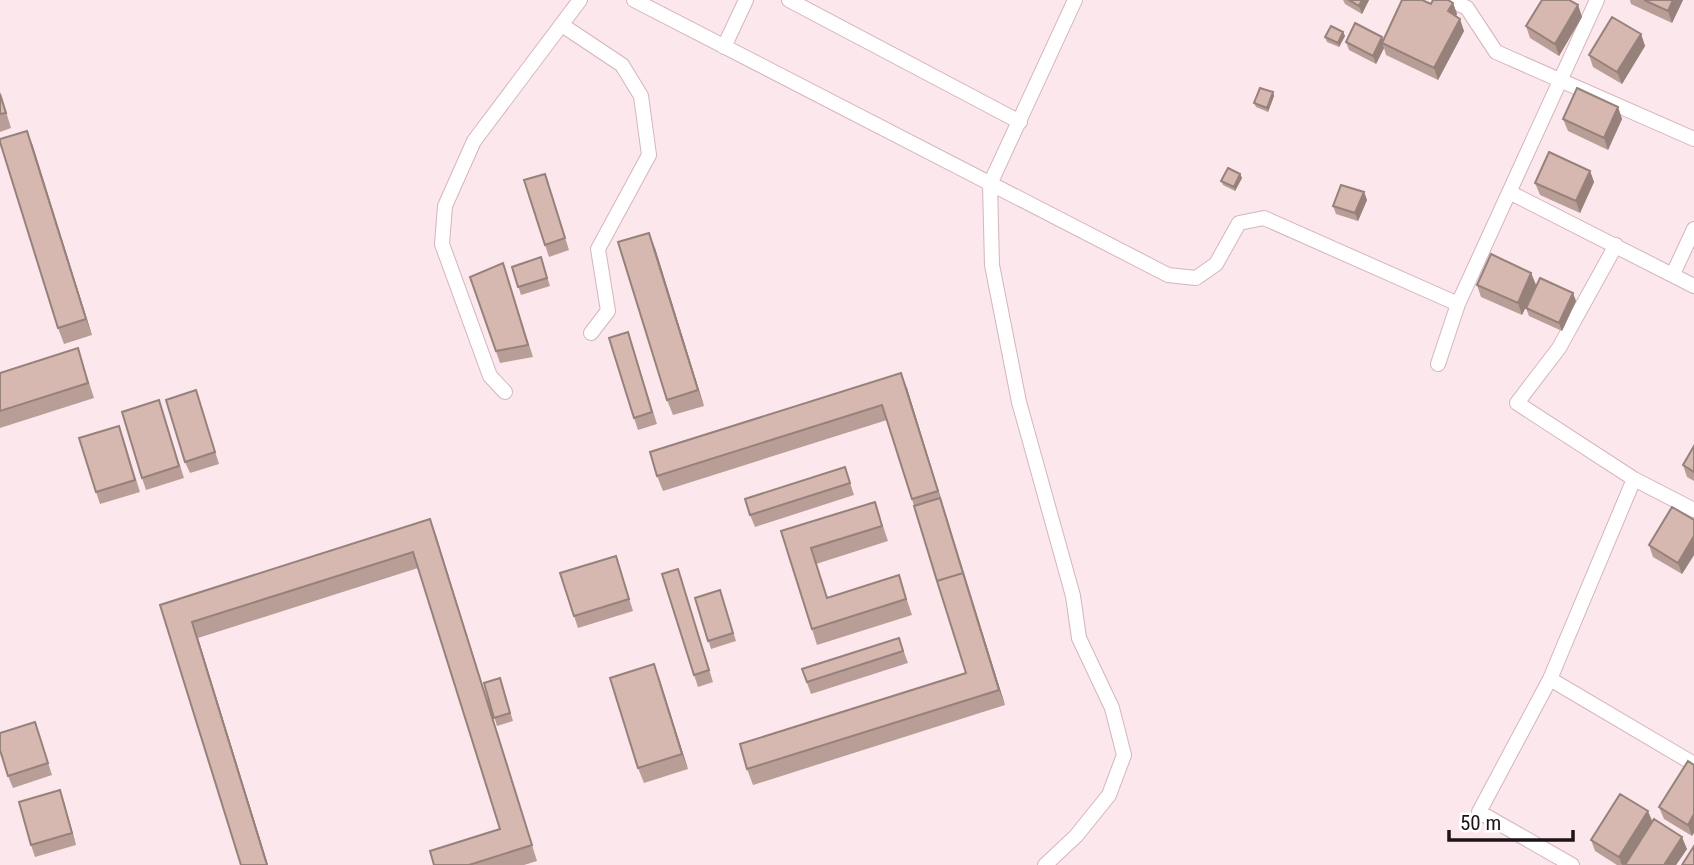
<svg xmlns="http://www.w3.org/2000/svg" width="1694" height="865" viewBox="0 0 1694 865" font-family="'Roboto Condensed',sans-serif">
  <rect width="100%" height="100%" fill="#fbe7ec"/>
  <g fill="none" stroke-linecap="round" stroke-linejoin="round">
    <!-- street casing -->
    <g stroke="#d4b5bc" stroke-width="16">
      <path id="street" d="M634 0 1168 275 1196 278 1216 264 1239 223 1264 218 1458 304
        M789 0 1020 122
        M1451 0 1467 8 1496 52 1694 139
        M562 25 622 65 641 96 649 155 598 249 608 311 591 333
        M724 47 746 0
        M1511 193 1694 286
        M1616 245 1559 348 1517 403 1634 479 1694 510
        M1673 274 1694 229
        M1438 364 1458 304 1597 0
        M505 392 490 376 442 244 445 206 474 141 580 0
        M1550 679 1694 764
        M1045 865 1076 836 1109 795 1124 755 1112 708 1079 638 1073 596 1019 402 992 265 990 184 1075 0
        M1572 865 1479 812 1550 679 1634 479"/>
    </g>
    <!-- street -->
    <use href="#street" stroke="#fff" stroke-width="14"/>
  </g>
  <!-- wall -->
  <path fill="#b99e97" d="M1343 0H1369L1362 14 1345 4Z
    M1630 0H1683L1672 23 1631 4Z
    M1453 3 1457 14 1456 16 1464 31 1438 80 1386 55 1384 48 1376 64 1349 50 1346 42 1383 40 1431 4Z
    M1578 5 1582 17 1559 56 1530 38 1526 26Z
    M1343 32 1345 36 1339 47 1327 42 1325 37Z
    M1641 34 1645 46 1622 84 1593 67 1589 55Z
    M0 92 11 128 0 132Z
    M1273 92 1274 96 1268 112 1256 107 1254 103Z
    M1618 107 1622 119 1608 150 1568 131 1563 119Z
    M27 131 92 335 64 344 58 328Z
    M1590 171 1594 182 1580 213 1540 195 1535 183Z
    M545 174 569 250 549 257 545 245Z
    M1240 174 1242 178 1235 191 1223 185 1221 181Z
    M1364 192 1367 200 1358 221 1336 214 1333 206Z
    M655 248 704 406 673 415 667 400Z
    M541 257 550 286 521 295 512 267Z
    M1531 273 1536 285 1522 315 1481 297 1477 285Z
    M507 275 533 357 500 363 470 277Z
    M1576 301 1562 331 1529 316 1526 308Z
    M632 344 657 424 638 430 634 418Z
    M78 348 94 398 0 428V373Z
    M907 388 1005 705 753 785 747 769 966 673 914 506 887 420 663 491 657 476Z
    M196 390 219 464 190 473 185 462Z
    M159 400 184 478 146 490 142 478Z
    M123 437 140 492 100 504 96 492Z
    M1694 446V481L1687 477 1683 465Z
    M845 467 854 495 755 527 750 515Z
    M875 502 888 541 816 564 827 598 904 591 912 615 817 645 781 531Z
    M430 519 537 861 524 865H434L500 829 418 568 198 638 268 865H241L160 605Z
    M1694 520V555L1682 574 1653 557 1649 545Z
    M620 568 633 611 578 628 574 616Z
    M678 569 713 682 698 687 694 675Z
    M720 590 736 641 711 649 695 598Z
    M899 638 908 663 811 694 802 669Z
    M654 664 688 769 644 783 638 768Z
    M500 678 513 721 497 726 484 683Z
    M39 734 52 775 13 788 8 776Z
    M1688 761 1692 836 1664 819 1659 807Z
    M64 802 76 845 35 857 31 845Z
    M1652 822 1687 849 1676 865H1617L1595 851 1591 840Z"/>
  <!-- shaded-wall -->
  <path fill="#96817b" d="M1362 0H1369L1362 14 1359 6Z
    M1673 0H1683L1672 23 1668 11Z
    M1453 3 1457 14 1452 23 1448 11Z
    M1578 5 1582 17 1559 56 1555 44Z
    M1460 19 1464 31 1438 80 1434 68Z
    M1343 32 1345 36 1339 47 1338 43Z
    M1641 34 1645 46 1622 84 1617 72Z
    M1382 37 1385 45 1382 43 1384 48 1376 64 1373 56Z
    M1273 92 1274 96 1268 112 1267 108Z
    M1618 107 1622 119 1608 150 1604 138Z
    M27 131 33 146 92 335 86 319Z
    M1590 171 1594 182 1580 213 1576 201Z
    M1240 174 1242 178 1235 191 1234 187Z
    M1364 192 1367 200 1358 221 1355 213Z
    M649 233 655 248 704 406 698 390Z
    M1531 273 1536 285 1522 315 1518 303Z
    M1573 293 1576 301 1562 331 1559 323Z
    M901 373 907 388 943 506 938 491Z
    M940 498 944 510 1005 705 999 690Z
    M430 519 436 535 537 861 532 845Z
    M1694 536V555L1682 574 1678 563Z
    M192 622 198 638 268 865H267Z
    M654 664 660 680 688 769 682 754Z
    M60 790 64 802 76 845 72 833Z
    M1648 811 1653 823 1626 865H1622L1619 857Z
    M1694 814V833L1692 836 1688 825Z
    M1682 837 1687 849 1676 865H1664Z"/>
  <!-- building -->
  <path fill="#d7b8b0" stroke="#96817b" stroke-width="2" d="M1349 0H1362L1359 6Z
    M1402 0H1422L1431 4 1433 0H1448L1453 3 1448 11 1460 19 1434 68 1382 43Z
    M1542 0H1569L1578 5 1555 44 1526 26Z
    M1644 0H1673L1668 11Z
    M1612 17 1641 34 1617 72 1589 55Z
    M1355 23 1382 37 1373 56 1346 42Z
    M1331 26 1343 32 1338 43 1325 37Z
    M1260 88 1273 92 1267 108 1254 103Z
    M1577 88 1618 107 1604 138 1563 119Z
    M0 94 6 113 0 114Z
    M27 131 86 319 58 328 0 142V139Z
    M1549 152 1590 171 1576 201 1535 183Z
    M1228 168 1240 174 1234 187 1221 181Z
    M545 174 565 238 545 245 524 180Z
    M1341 185 1364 192 1355 213 1333 206Z
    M649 233 698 390 667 400 618 242Z
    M1491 254 1531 273 1518 303 1477 285Z
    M541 257 547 278 518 287 512 267Z
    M503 263 528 345 496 351 470 277Z
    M1540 278 1573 293 1559 323 1526 308Z
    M628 332 652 412 634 418 609 338Z
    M78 348 88 383 0 411V373Z
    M901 373 938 491 912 499 882 405 657 476 650 452Z
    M196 390 215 452 185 462 166 400Z
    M159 400 179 466 142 478 122 412Z
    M119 426 135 480 96 492 79 438Z
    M1694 446V472L1683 465Z
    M845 467 850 483 750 515 745 499Z
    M940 498 963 573 937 581 914 506Z
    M875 502 882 526 811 548 827 598 899 575 906 599 812 629 781 531Z
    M1672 507 1694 520V536L1678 563 1649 545Z
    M430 519 532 845 469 865H434L430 851 500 829 413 552 192 622 267 865H241L160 605Z
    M616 556 629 599 574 616 560 573Z
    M678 569 709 670 694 675 662 574Z
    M963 573 999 690 747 769 740 744 966 673 937 581Z
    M720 590 733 633 708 641 695 598Z
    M899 638 903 651 807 682 802 669Z
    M654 664 682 754 638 768 610 678Z
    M500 678 510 713 494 718 484 683Z
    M35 722 48 763 8 776 0 750V733Z
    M1688 761 1694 765V814L1688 825 1659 807Z
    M60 790 72 833 31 845 19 802Z
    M1620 794 1648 811 1619 857 1591 840Z
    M1654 819 1682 837 1664 865H1625Z
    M1694 846V865H1682Z"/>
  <!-- scale -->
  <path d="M1449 830v10h124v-10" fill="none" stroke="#1e1316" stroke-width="3.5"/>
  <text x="1460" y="830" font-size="21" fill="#1e1316" stroke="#ffffff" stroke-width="5" paint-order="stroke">50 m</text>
</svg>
